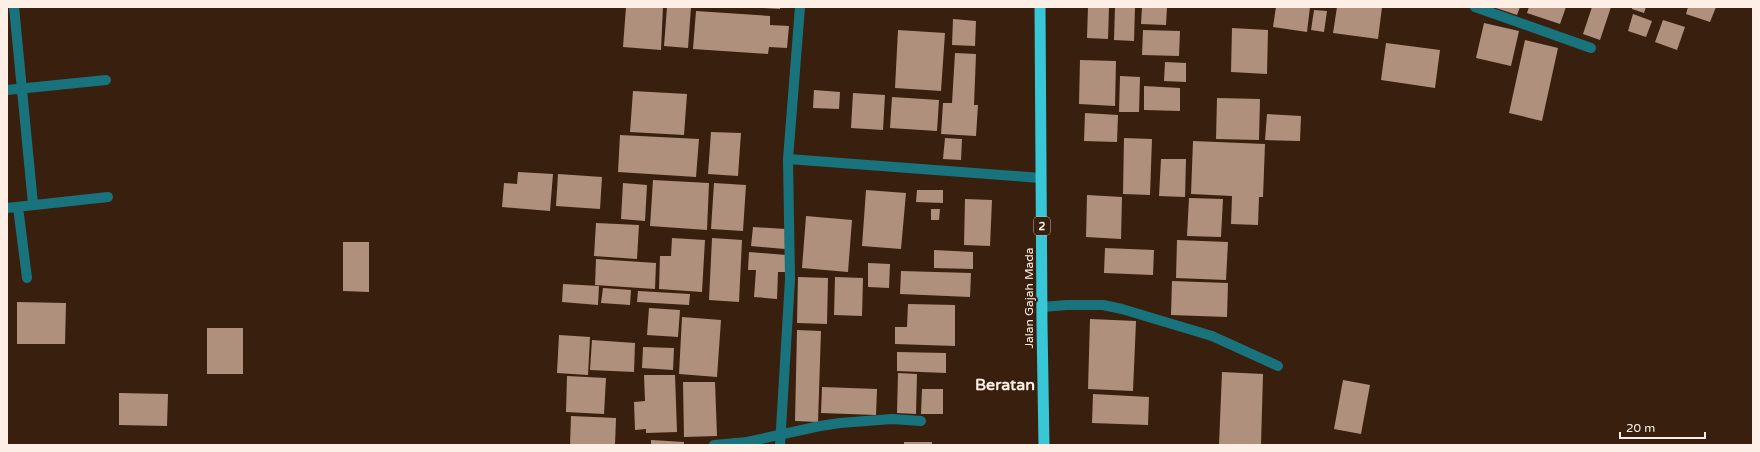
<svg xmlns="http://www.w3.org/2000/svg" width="1760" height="452" viewBox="0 0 1760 452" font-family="'Varela Round',sans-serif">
  <rect width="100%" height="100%" fill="#39200e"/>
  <!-- building -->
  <path fill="#af907c" d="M626 7H663L661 50 623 47Z
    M667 7H691L688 48 664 46Z
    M764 7H780V9L764 8Z
    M1088 7H1109L1108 39 1087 38Z
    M1115 7H1135L1134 41 1114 40Z
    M1142 7H1167L1166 25 1141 24Z
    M1276 7H1310L1307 32 1273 27Z
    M1337 7H1382L1378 39 1333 33Z
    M1493 7H1520L1517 15Z
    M1529 7H1566L1560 24 1527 13Z
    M1592 7H1611L1600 40 1583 34Z
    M1632 7H1646L1644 13 1632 9Z
    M1688 7H1716L1710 22 1686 14Z
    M1314 10 1327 11 1324 32 1311 30Z
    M696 11 770 16V25L789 26 787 48 769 47 768 54 693 49Z
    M1633 14 1652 21 1646 37 1628 31Z
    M953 19 976 21 975 46 952 45Z
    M1663 20 1685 27 1677 50 1655 42Z
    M1484 23 1519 31 1511 66 1476 58Z
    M1232 28 1268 30 1267 74 1231 72Z
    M898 30 945 33 941 91 895 88Z
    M1143 30 1180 31 1179 56 1142 55Z
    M1525 40 1558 48 1542 121 1509 113Z
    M1386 43 1440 50 1435 88 1381 80Z
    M955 53 976 54 974 105H978L976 136 941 134 943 103H952Z
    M1080 60 1116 61 1115 106 1079 104Z
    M1165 62 1186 63V82L1164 81Z
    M1120 76 1140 77 1139 112H1119Z
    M1144 86 1180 88V111L1144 110Z
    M814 90 840 92 839 109 813 108Z
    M633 91 687 94 684 135 630 132Z
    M853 93 885 95 883 130 851 128Z
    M892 97 939 100 937 131 890 128Z
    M1217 98 1260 99 1259 140 1216 139Z
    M1085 113 1118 115 1117 142 1084 141Z
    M1267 114 1301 116 1300 141 1265 140Z
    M711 132 741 133 738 176 708 174Z
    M620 135 699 139 696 177 618 172Z
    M945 138 962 139 961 160 943 159Z
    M1124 138 1152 139 1150 195 1123 194Z
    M1193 141 1265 144 1263 197H1259L1258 225 1231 224 1232 196 1191 194Z
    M1161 159H1186L1185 197 1159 196Z
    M518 172 553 174 550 211 502 207 504 183 517 184Z
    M558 174 602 177 600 209 556 206Z
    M653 180 709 183 707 230 650 226Z
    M623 183 647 185 645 221 621 219Z
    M714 183 746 185 743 231 711 229Z
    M866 190 906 193 901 249 862 246Z
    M917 190H943V203L916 202Z
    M1087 195 1122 197 1121 239 1086 237Z
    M1189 198 1223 199 1221 237 1187 236Z
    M965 199 992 200 990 246 964 245Z
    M931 209H940L939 220H931Z
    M806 216 852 220 848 272 802 268Z
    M596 223 639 225 637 259 594 256Z
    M753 227 786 229 785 249 751 246Z
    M672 238 705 240 702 292 659 289 660 256H671Z
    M712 238 742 240 739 302 709 300Z
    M1177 240 1228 242 1226 280 1176 278Z
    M343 242H369V292L343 291Z
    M1105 248 1154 250 1153 275 1104 273Z
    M934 250 973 252V269L934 268Z
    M749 252 786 255 785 272H778L777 299 754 297 756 270H748Z
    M596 259 656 263 655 289 595 285Z
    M868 263 890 264 889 288 868 287Z
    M901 271 971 273 970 297 900 294Z
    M798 277 828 278 827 324 797 323Z
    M835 277 863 278 862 316 834 315Z
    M1172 281 1228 283 1227 317 1171 315Z
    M563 284 599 286 598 305 562 302Z
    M603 288 631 290 630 305 601 303Z
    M638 291 690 294 689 305 637 302Z
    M17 302 66 303 65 344H17Z
    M908 304 955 305V346L895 344V327H907Z
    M649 308 680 310 678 337 647 335Z
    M682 317 721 320 717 377 679 374Z
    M1090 319 1136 321 1133 391 1088 389Z
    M207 328H243V374H207Z
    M797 330 821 331 818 422 795 421Z
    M559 335 590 337 588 375 557 373Z
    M592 340 635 343 634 372 590 370Z
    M643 347 674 348 673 370 642 368Z
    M897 352 946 353V373L897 371Z
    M1222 372 1263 374 1261 445H1219Z
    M898 373 917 374 916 414 897 413Z
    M644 375H675L677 432 646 433V429L635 430 634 402 645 401Z
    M567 376 606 378 604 414 566 412Z
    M1343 380 1370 385 1361 434 1334 429Z
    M683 382H715L717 436 684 437Z
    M822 387 877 389 876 415 821 413Z
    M922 389H943V414H921Z
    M119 393 168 394 167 426 119 425Z
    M1093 394 1149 397 1148 425 1092 423Z
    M571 416 616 418 615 445H570Z
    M651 440 684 442V445H651Z
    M904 442H932V445H904Z"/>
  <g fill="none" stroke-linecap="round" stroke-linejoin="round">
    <!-- minor -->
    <path stroke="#19737d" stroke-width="10" d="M14 7 33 204
      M1475 7 1591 48
      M7 90 106 80
      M788 159 1041 178
      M18 207 27 278
      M7 208 108 197
      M1042 307 1067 305H1103L1122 309 1212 336 1278 366
      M714 445 747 442 820 426 840 423 892 419 921 421
      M780 445 790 279 788 159 800 7"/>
    <!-- trunk -->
    <path stroke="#38c7d6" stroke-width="11" d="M1040 7 1042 325 1044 445"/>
  </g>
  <g text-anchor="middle" stroke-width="4" stroke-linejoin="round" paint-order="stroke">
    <!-- shield labels -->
    <rect fill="#39200e" stroke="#c2b1a5" stroke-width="1" x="1034" y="217" width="16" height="18" rx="3"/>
    <g font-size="11" font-weight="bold" fill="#fdefe6">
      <text x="1042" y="230">2</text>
    </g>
    <!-- street labels -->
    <g font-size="12" fill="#fdefe6" stroke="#39200e">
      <text transform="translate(1029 298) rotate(-90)" y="4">Jalan Gajah Mada</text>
    </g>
    <!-- district labels -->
    <g font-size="16" font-weight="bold" fill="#fdefe6" stroke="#39200e">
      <text x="1005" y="390">Beratan</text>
    </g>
  </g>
  <!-- border -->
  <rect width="1760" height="452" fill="none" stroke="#fdefe6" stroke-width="16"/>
  <!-- scale -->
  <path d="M1620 432v6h85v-6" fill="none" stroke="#fdefe6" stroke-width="2"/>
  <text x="1626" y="432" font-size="12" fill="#fdefe6" stroke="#39200e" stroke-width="3" paint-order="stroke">20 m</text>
</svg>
